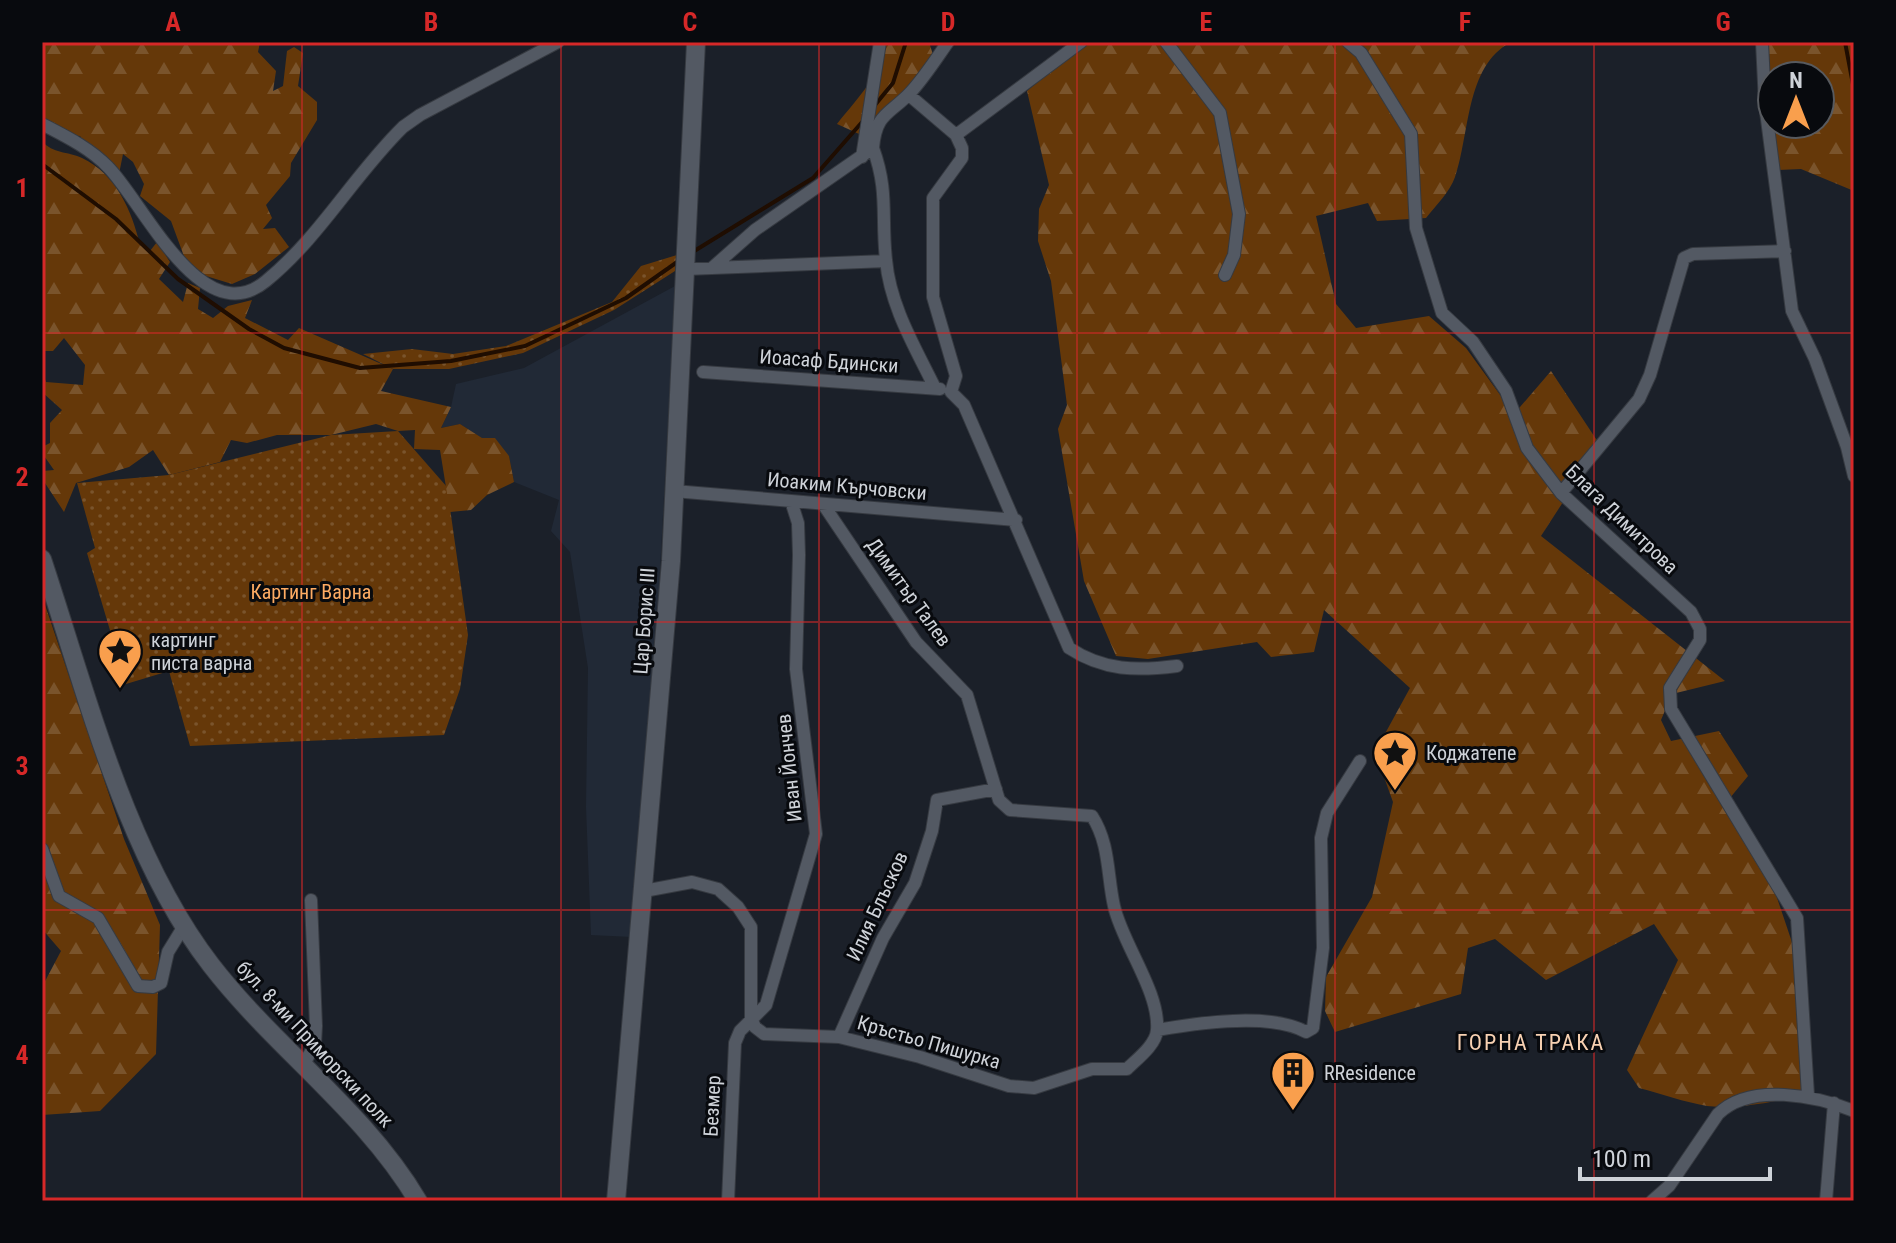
<svg xmlns="http://www.w3.org/2000/svg" width="1896" height="1243" viewBox="0 0 1896 1243" font-family="'Roboto Condensed',sans-serif">
  <defs>
    <pattern id="grass-dots" width="8" height="8" patternUnits="userSpaceOnUse" patternTransform="scale(2)"><rect width="8" height="8" fill="#653809"/><path d="M2 2h.1M6 6h.1" fill="none" stroke="#7a542c" stroke-width="1.8" stroke-linecap="round"/></pattern>
    <pattern id="forest-firs" width="22" height="20" patternUnits="userSpaceOnUse" patternTransform="scale(2)"><rect width="22" height="20" fill="#653809"/><path d="M5 1l3.5 6h-7zM16 11l3.5 6h-7z" fill="#7a542c"/></pattern>
  </defs>
  <rect width="100%" height="100%" fill="#1b2029"/>
  <!-- built -->
  <path fill="#212936" d="M675 286 653 705 632 937 591 935 586 807 588 668 570 552 551 531 559 500 514 482 509 456 460 424 441 428 451 407 456 384 524 368Z"/>
  <!-- grass -->
  <path fill="url(#grass-dots)" d="M677 255 675 271 614 310 523 353 449 369H393L363 354 412 349 453 354 506 346 612 302 641 266Z
    M398 431 447 487 468 635 460 689 444 735 190 746 169 671 126 684 87 553 95 548 77 483 169 475 331 435Z"/>
  <!-- forest -->
  <path fill="url(#forest-firs)" fill-rule="evenodd" d="M42 42H260L258 52 276 71 273 91 283 86 287 51 294 47 303 53 298 86 317 102V120L291 163 290 176 266 205 272 218 263 229 275 228 289 247 255 274 232 284 206 276 185 259 171 221 140 196 144 184 133 162 123 154 119 174 87 147 80 136 66 135 42 121Z
    M886 42H929L935 61 868 138 837 124C855 101 884 72 886 42Z
    M1086 42H1511C1465 66 1470 135 1455 177 1450 192 1435 206 1426 218L1377 221 1368 203 1316 216 1336 304 1356 328 1429 316 1466 348 1514 414 1551 371 1600 445 1541 536 1725 681 1672 694 1661 720 1671 741 1719 731 1748 776 1725 804 1768 871 1800 966 1810 1086C1792 1103 1732 1109 1707 1106 1684 1102 1662 1094 1639 1088L1627 1070 1678 960 1654 924 1546 980 1495 939 1468 948 1461 994 1335 1032 1325 1011 1326 977 1372 897 1393 802 1375 752 1410 688 1324 610 1314 652 1271 657 1257 642 1148 659 1116 656 1084 581 1058 429 1067 405 1051 281 1038 241 1039 209 1049 185 1027 91Z
    M1762 42H1854V191L1801 169 1776 170ZM1772 76H1820V124H1772Z
    M42 141C53 154 67 151 82 158 116 174 132 211 140 245L150 251 157 242 170 262 159 279 183 302 188 283 200 288 198 309 213 318 228 306 252 300 245 318 288 340 299 328 393 369 381 391 451 407 441 428 460 424 482 438H495L509 456 514 482 487 495 471 510 450 512 440 450 414 449 415 430 398 431 376 424 331 435H277L247 443 231 440 220 462 169 475 153 450 129 467 76 483 64 512 45 483 43 471 54 470 42 453V447L50 443V423L62 410 42 392V371L46 382 83 385 85 365 64 338 53 351H42Z
    M42 596 124 839 160 925 156 1054 100 1111 42 1115V987L61 951 42 929Z"/>
  <g fill="none" stroke-linecap="round" stroke-linejoin="round">
    <!-- stream -->
    <path stroke="#1f0d01" stroke-width="4" d="M1845 42 1854 90
      M875 105 893 83 906 42
      M42 164 116 219 178 279 249 329 284 348 360 368 451 361 525 346 626 298 680 260
      M691 253 813 178 863 121"/>
    <!-- street casing -->
    <g stroke="#363a41" stroke-width="14">
      <path id="street" d="M1166 42 1220 113 1239 214 1234 255 1225 275
        M1348 42 1361 53 1411 134 1416 228 1442 313 1473 342 1506 391 1527 448 1561 493 1691 612 1700 629V640L1670 688 1671 709 1797 918 1808 1095
        M1762 42 1765 104 1792 311 1815 359 1847 447 1854 476
        M909 95 956 135 962 148V158L933 198V297L956 376 951 392
        M42 124C65 136 90 148 108 167 143 202 202 334 266 281 320 237 354 175 403 127L420 115 558 42
        M956 135 1081 42
        M873 148C889 192 881 216 886 260 890 306 915 347 935 388
        M862 157 880 42
        M712 268 755 230 873 148C876 113 889 115 910 93 924 78 936 59 948 42
        M686 269 886 261
        M703 372 940 389
        M951 392 964 405 1069 648C1104 671 1137 671 1177 666
        M674 491 1016 520
        M1561 493 1639 399 1650 375 1684 258 1693 254 1785 251
        M42 849 59 896 98 918 138 986 153 987 161 983 168 952 184 926
        M644 891 692 882 718 889 738 907 751 927V1018L755 1027 764 1034 839 1037 920 1057 1009 1086 1034 1088 1092 1069H1127C1137 1059 1156 1045 1157 1030 1160 992 1122 943 1114 906 1107 875 1110 844 1092 816L1010 810 999 800 967 695 916 642 823 504
        M1157 1030C1197 1023 1270 1012 1306 1032L1313 1028 1323 948 1321 838 1327 813 1360 761
        M839 1037 883 938 915 883 932 831 937 800 996 789
        M303 1066 315 1044 316 1026 311 900
        M728 1201 735 1043 740 1031 766 1005 816 834 796 669 799 555 798 523 791 501
        M1652 1201 1669 1186 1718 1114C1750 1082 1817 1096 1854 1111
        M1826 1201 1834 1103"/>
    </g>
    <!-- secondary casing -->
    <g stroke="#363a41" stroke-width="20">
      <path id="secondary" d="M42 559C86 691 126 855 211 965 275 1048 364 1110 418 1201
        M616 1201 671 561 696 42"/>
    </g>
    <!-- street -->
    <use href="#street" stroke="#535963" stroke-width="12"/>
    <!-- secondary -->
    <use href="#secondary" stroke="#535963" stroke-width="18"/>
  </g>
  <!-- grid -->
  <path fill="none" stroke="#d62828" stroke-width="2" stroke-opacity="0.55" d="M302 42V1201M561 42V1201M819 42V1201M1077 42V1201M1335 42V1201M1594 42V1201M42 333H1854M42 622H1854M42 910H1854"/>
  <!-- icons -->
  <defs>
    <g id="sight-pin" transform="scale(2.3)"><path d="M0 17L-7.5 6A9.5 9.5 0 1 1 7.5 6Z" fill="#f99f4d" stroke="#080a0e"/><path d="M0-6L1.8-2.2L6-1.7L2.9 1.2L3.7 5.4L0 3.3L-3.7 5.4L-2.9 1.2L-6-1.7L-1.8-2.2Z" fill="#111"/></g>
    <g id="building-pin" transform="scale(2.3)"><path d="M0 17L-7.5 6A9.5 9.5 0 1 1 7.5 6Z" fill="#f99f4d" stroke="#080a0e"/><path d="M-4-6H4V6H1V3H-1V6H-4ZM-2.5-4.3h1.7v1.8h-1.7ZM.8-4.3h1.7v1.8H.8ZM-2.5-1h1.7V.8h-1.7ZM.8-1h1.7V.8H.8Z" fill="#111"/></g>
  </defs>
  <g fill-rule="evenodd">
    <use href="#sight-pin" x="120" y="651"/>
    <use href="#sight-pin" x="1395" y="753"/>
    <use href="#building-pin" x="1293" y="1073"/>
  </g>
  <g text-anchor="middle" stroke-width="6" stroke-linejoin="round" paint-order="stroke">
    <!-- street labels -->
    <g font-size="20" fill="#ced2d8" stroke="#080a0e">
      <text transform="translate(829 361) rotate(4)" y="7">Иоасаф Бдински</text>
      <text transform="translate(847 486) rotate(5)" y="7">Иоаким Кърчовски</text>
      <text transform="translate(1622 519) rotate(44)" y="7">Блага Димитрова</text>
      <text transform="translate(909 592) rotate(54)" y="7">Димитър Талев</text>
      <text transform="translate(644 621) rotate(-86)" y="7">Цар Борис III</text>
      <text transform="translate(789 768) rotate(-96)" y="7">Иван Йончев</text>
      <text transform="translate(877 906) rotate(-65)" y="7">Илия Блъсков</text>
      <text transform="translate(929 1042) rotate(16)" y="7">Кръстьо Пишурка</text>
      <text transform="translate(315 1044) rotate(47)" y="7">бул. 8-ми Приморски полк</text>
      <text transform="translate(712 1106) rotate(-87)" y="7">Безмер</text>
    </g>
    <!-- park labels -->
    <g font-size="20" fill="#fdab63" stroke="#080a0e">
      <text x="311" y="599">Картинг Варна</text>
    </g>
    <!-- poi labels -->
    <g font-size="20" fill="#ced2d8" stroke="#080a0e" text-anchor="start">
      <text x="151" y="647">картинг<tspan x="151" dy="23">писта варна</tspan></text>
      <text x="1426" y="760">Коджатепе</text>
      <text x="1324" y="1080">RResidence</text>
    </g>
    <!-- neighbourhood labels -->
    <g font-size="22" letter-spacing="2" fill="#f8d1b2" stroke="#080a0e">
      <text x="1531" y="1050">ГОРНА ТРАКА</text>
    </g>
  </g>
  <!-- border -->
  <rect width="1896" height="1243" fill="none" stroke="#080a0e" stroke-width="88"/>
  <!-- north arrow -->
  <g transform="translate(1796 100)"><circle r="38" fill="#080a0e" stroke="#575a5f" stroke-width="2"/>
  <path d="M0-6L14 30L0 20L-14 30Z" fill="#f99f4d"/>
  <text y="-12" font-size="22" font-weight="bold" text-anchor="middle" fill="#ced2d8">N</text>
  </g>
  <!-- scale -->
  <path d="M1580 1167v12h190v-12" fill="none" stroke="#ced2d8" stroke-width="4"/>
  <text x="1592" y="1167" font-size="24" fill="#ced2d8" stroke="#080a0e" stroke-width="6" paint-order="stroke">100 m</text>
  <rect x="44" y="44" width="1808" height="1155" fill="none" stroke="#d62828" stroke-width="3"/>
  <g font-size="26" text-anchor="middle" font-weight="bold" fill="#d62828">
    <text x="173" y="31">A</text>
    <text x="431" y="31">B</text>
    <text x="690" y="31">C</text>
    <text x="948" y="31">D</text>
    <text x="1206" y="31">E</text>
    <text x="1465" y="31">F</text>
    <text x="1723" y="31">G</text>
    <text x="22" y="197">1</text>
    <text x="22" y="486">2</text>
    <text x="22" y="775">3</text>
    <text x="22" y="1064">4</text>
  </g>
</svg>
